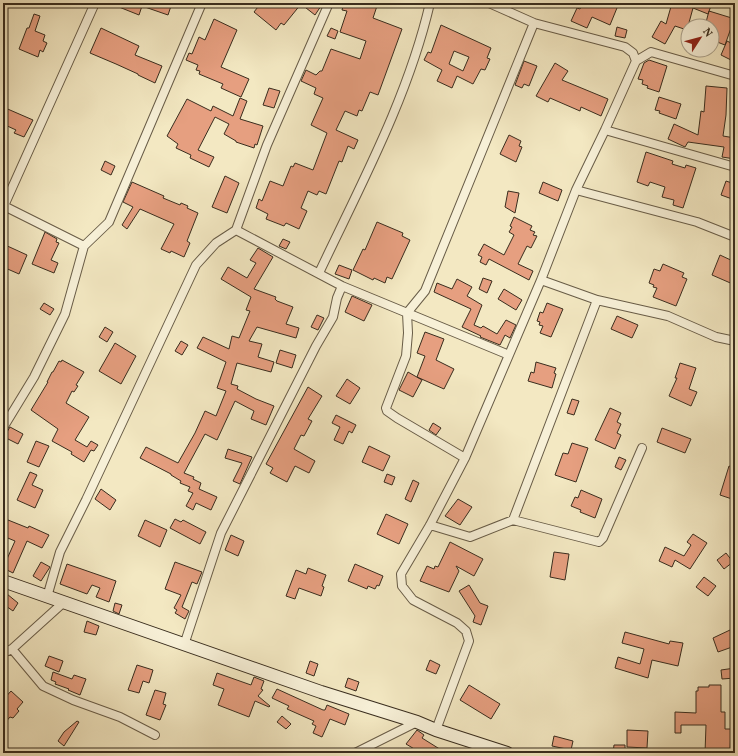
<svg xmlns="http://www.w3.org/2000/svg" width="738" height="756" viewBox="0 0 738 756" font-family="Vollkorn,serif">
  <rect width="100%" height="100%" fill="#f3e8c2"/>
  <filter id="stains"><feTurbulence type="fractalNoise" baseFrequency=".005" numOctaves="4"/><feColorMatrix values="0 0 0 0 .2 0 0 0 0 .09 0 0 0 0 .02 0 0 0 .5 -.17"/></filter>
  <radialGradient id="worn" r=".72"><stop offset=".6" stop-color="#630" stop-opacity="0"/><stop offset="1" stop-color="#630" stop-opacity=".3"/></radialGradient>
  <!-- building -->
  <path fill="#e69f80" stroke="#392d1e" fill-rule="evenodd" d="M109 3H172L168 15 142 6 139 15Z
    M261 3H323L315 15 301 4 284 25 281 23 276 30 254 12Z
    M344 3H378L373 18 402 29 378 95 370 92 362 111 359 110 357 116 345 111 336 130 358 140 354 149 348 146 342 162 339 161 326 194 319 191 317 195 308 191 301 208 307 211 299 229 286 223 284 226 266 219 268 214 256 208 259 199 262 201 270 181 283 186 291 166 293 167 295 163 313 170 327 133 311 125 323 98 314 94 316 88 301 81 306 70 316 75 320 71H322L331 49 360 59 366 41 340 32 347 11 342 10Z
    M583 3H619L610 25 592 17 587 28 571 21 577 8 580 9Z
    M672 3H712L708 14 693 8 687 30 675 26 665 44 652 37 661 21 666 24Z
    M709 11 735 19V30L731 28 725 45 712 40V26H705Z
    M34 14 40 16 35 31 45 35 43 41 47 43 43 52 40 50 38 57 19 49 27 28H29Z
    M214 19 237 30 221 67 249 79 241 97 221 88 223 84 199 74 200 71 196 70 198 65 186 60 189 53 192 54 199 37 205 40Z
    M441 25 491 48 487 58 490 59 485 70 481 69 473 84 457 76 452 88 437 81 442 70 424 60 428 52 431 53ZM454 51 469 57 463 71 449 64Z
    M617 27 627 30 625 38 615 36Z
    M101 28 139 46 135 55 162 66 155 83 138 75V74L116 64 90 53Z
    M331 28 338 31 335 39 327 36Z
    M727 41 735 45V52L731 60 721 55Z
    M649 60 667 66 659 92 647 88 648 86 642 84 643 80 638 79 644 63Z
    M524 61 537 66 529 86 524 84 522 88 515 85Z
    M555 63 568 71 562 80 608 99 601 116 581 107 580 111 550 98 548 102 536 96Z
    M706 86 727 88 726 115 723 136 735 138V159L722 157 724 147 688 142 685 147 668 139 674 124 698 135 701 111 704 112Z
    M269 88 280 91 274 108 263 105Z
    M659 97 681 104 676 119 659 113 660 111 655 110Z
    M240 98 247 101 240 119 263 126 257 145 255 144 254 148 236 142V141L224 134 229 124 215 117 198 150 214 157 209 167 190 158 191 155 176 148 178 144 167 136 187 99 211 111 213 106 233 116Z
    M3 107 33 120 24 137 14 133 16 130 3 124Z
    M509 135 521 141 519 146 522 147 516 162 500 154Z
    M646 152 673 161 672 164 685 168 686 165 696 168 683 208 673 205 674 200 662 197 665 187 650 182 648 186 637 182Z
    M105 161 115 166 111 175 101 170Z
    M225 176 239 183 227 213 212 207Z
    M726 181 735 184V200L721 195Z
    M132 182 164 196 163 198 180 205 181 203 188 206 187 208 198 213 187 241 190 243 184 257 171 251 170 253 161 249 174 224 140 209 127 229 122 225 133 207 123 202Z
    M543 182 562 190 558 201 539 193Z
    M508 191 519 193 515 213 505 207Z
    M514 217 532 226 530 230 535 232 533 235 537 236 531 248 527 246 518 264 533 271 529 280 489 259 486 265 480 262 482 257 478 255 484 244 504 255 514 235 509 232 512 227 510 226Z
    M377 222 403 233 402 236 410 240 392 279 387 277 385 283 374 278 373 280 353 270 363 249 365 250Z
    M45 232 57 239 56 242 59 243 51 260 58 263 54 273 32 264Z
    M283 239 290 242 286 249 279 246Z
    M3 244 27 255 19 274 3 267Z
    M258 248 273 257 254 289 276 297 275 299 277 301 293 307 286 324 299 328 296 338 257 327 249 341 262 344 258 357 274 362 271 372 237 363 231 384 238 386 237 389 256 399 274 406 266 425 251 419 254 411 235 401 217 440 205 434 184 473 194 477 193 479 201 483 199 489 217 497 211 510 196 503 193 510 186 506 193 493 188 491 190 487 180 483 181 481 171 475V474L140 458 146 447 178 463 195 433 205 411 216 416 226 391 217 388 226 362 197 348 203 337 229 349 232 336 239 338 250 311 246 310 251 297 221 279 228 267 247 278 256 263 250 260Z
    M720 255 735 262V285L712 275Z
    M663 264 684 273 682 277 687 279 676 306 653 297 657 288 653 287 654 285 649 283 654 269 660 271Z
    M339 265 352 270 349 279 335 274Z
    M483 278 492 281 487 293 479 289Z
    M457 279 472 287 467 296 482 305 474 325 481 328 483 326 497 334 506 320 516 325 510 338 505 335 500 345 480 337 481 336 462 327 471 309 434 292 437 283 452 289Z
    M504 289 522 300 516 310 498 299Z
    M352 296 372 305 364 321 345 312Z
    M44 303 54 309 50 315 40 309Z
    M547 303 563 309 551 337 540 333 543 326 539 325 540 322 537 321 540 312 543 313Z
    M317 315 324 318 318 330 311 327Z
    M617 316 638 325 632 338 611 329Z
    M105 327 113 332 107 342 99 337Z
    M425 332 444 339 436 360 454 369 444 389 417 377 425 356 417 353Z
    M181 341 188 345 182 355 175 351Z
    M115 343 136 356 121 384 99 371Z
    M280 350 296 355 292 368 276 363Z
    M62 360 84 372 76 385 78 386 74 392 72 391 66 403 89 417 75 440 87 447 91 441 98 445 94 451 91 450 84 462 71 454 72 452 52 441 58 429 31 410 48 382H47L52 372H53L59 361 61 362Z
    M536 362 556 368 554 373 556 374 552 388 528 381 531 372 534 373Z
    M680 363 696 368 689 389 697 392 691 406 669 396 677 378H675Z
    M408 372 422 380 413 397 399 390Z
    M347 379 360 388 350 404 336 396Z
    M308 387 322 396 308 419 312 421 304 436 301 435 294 449 315 461 309 473 295 466 287 482 270 473 273 468 266 464Z
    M572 399 579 401 574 415 567 413Z
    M610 408 621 413 617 422 621 424 617 433 621 435 615 449 595 440Z
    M336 415 356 425 352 433 349 431 343 444 334 440 340 427 332 423Z
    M433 423 441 428 436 435 429 430Z
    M10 427 23 434 18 444 4 437Z
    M662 428 691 439 685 453 657 442Z
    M36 441 49 446 39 467 27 462Z
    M572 443 588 448 576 482 555 475 563 453 568 454Z
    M369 446 390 456 383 471 362 462Z
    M228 449 252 457 240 484 233 481 242 463 225 458Z
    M619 457 626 460 621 470 615 467Z
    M729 466 735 468V500L720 495Z
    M30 472 37 475 32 485 43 490 35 508 17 500Z
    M387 474 395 477 392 485 384 482Z
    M413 480 419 483 411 502 405 499Z
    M101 489 116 500 110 510 95 499Z
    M581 490 602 499 595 518 580 512 581 510 571 506 575 497 578 498Z
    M458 499 472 507 460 525 445 516Z
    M386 514 408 524 399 544 377 534Z
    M3 518 28 528 29 526 49 535 42 548 27 541 13 573 3 568 15 541 3 536Z
    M175 519 181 522 183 520 206 532 200 544 170 528Z
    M145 520 167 530 160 547 138 536Z
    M693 534 707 543 690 569 675 560 672 567 659 561 665 547 684 556 691 545 687 542Z
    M231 535 244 541 238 556 225 550Z
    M450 542 483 559 474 576 456 566 459 571 449 592 420 581 427 566 434 569 435 566 438 567Z
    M554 552 569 554 565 580 550 577Z
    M726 553 733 562 724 569 717 560Z
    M41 562 50 567 41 581 33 576Z
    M175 562 202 572 197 584 192 582 182 607 189 611 185 619 175 613 177 610 174 608 181 595 165 589Z
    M67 564 116 581 109 602 96 597 100 588 92 585 87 594 60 584Z
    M355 564 383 576 379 586 377 585 375 589 368 586 367 589 348 581Z
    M308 568 326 575 322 586 324 587 321 596 299 588 295 599 286 596 296 570 306 574Z
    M704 577 716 586 708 596 696 587Z
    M469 585 480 603 488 606 481 625 473 622 475 616 459 591Z
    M7 594 18 603 13 611 3 604V599Z
    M115 603 122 605 119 614 113 611Z
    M87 621 99 626 96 635 84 632Z
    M730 630 731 631 735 630V646L718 652 713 638Z
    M625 632 669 644 670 641 683 643 678 666 652 660 648 678 615 668 618 657 640 664 644 649 622 643Z
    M49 656 63 661 59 672 45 666Z
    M430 660 440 665 436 674 426 670Z
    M310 661 318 664 314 676 306 673Z
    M137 665 153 670 149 683 143 681 139 693 128 690Z
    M735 668V678L722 679 721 670Z
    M53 672 72 679 74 675 86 679 80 695 68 690 69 689 55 684 56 682 51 680Z
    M217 673 251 685 254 677 264 681 261 689 263 690 258 696 270 706 269 707 255 701 249 717 218 705 224 689 213 685Z
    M348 678 359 682 356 691 345 687Z
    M469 685 500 704 491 719 460 700Z
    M709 685H721V712H725V729H731L730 753H705L706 725H681V733H675V712L696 713V691H698V687H709Z
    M277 689 323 710H325L327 705 349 714 345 725 330 719 322 737 313 733 316 726 312 724 314 721 287 709 289 706 272 698Z
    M155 690 166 693 163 704 166 705 160 720 146 715Z
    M11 691 23 702 17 709 19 711 13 718 10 717 3 725V700Z
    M282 716 291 724 286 729 277 722Z
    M77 721 79 722 64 746 58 741 64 732Z
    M417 730 424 735 422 738 446 753H421L406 744Z
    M627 730 648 731 647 748 627 747Z
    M554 736 573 741 571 750 552 746Z
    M614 745H625V753H613Z"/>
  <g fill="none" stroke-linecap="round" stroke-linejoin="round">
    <!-- street casing -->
    <g stroke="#685c47" stroke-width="10">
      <path id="street" d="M489 3 534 23 625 47 633 53 636 61
        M605 130 735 167
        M576 190 697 222 735 237
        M4 206 84 246
        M3 208 95 3
        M236 230 267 145 329 3
        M319 273C360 186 408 98 430 3
        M541 280 576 190 605 130 636 61 651 52 735 76
        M597 300 668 316 716 337 735 341
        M3 428 34 377 65 314 84 246 109 222 202 3
        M465 458 397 418 387 411 386 408 406 356 408 333 407 313 425 291 534 23
        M430 525 470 537 513 520 599 542 603 538 642 448
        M47 597 60 552 86 500 196 265 216 243 236 230 342 286 509 355
        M184 645 221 533 316 346 333 317 337 298 342 286
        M12 649 43 686 73 700 120 717 155 735
        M3 653 12 649 64 602
        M436 730 469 641 466 631 457 623 413 600 402 586 401 574 430 525 465 458 541 280 597 300 513 520
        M355 753 417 722"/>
    </g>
    <!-- secondary casing -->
    <g stroke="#392d1e" stroke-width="14">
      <path id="secondary" d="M3 581 321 692 417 722 436 730 507 753"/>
    </g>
    <!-- street -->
    <use href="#street" stroke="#f7f0d7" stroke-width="8"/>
    <!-- secondary -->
    <use href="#secondary" stroke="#f7f0d7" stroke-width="12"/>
  </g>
  <!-- margin -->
  <rect width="738" height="756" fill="none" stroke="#f3e8c2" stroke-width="16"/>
  <rect x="4" y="4" width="730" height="748" fill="none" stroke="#392d1e" stroke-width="2"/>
  <rect x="8" y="8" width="722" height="740" fill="none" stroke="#392d1e"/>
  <!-- north arrow -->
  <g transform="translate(700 38) rotate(54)"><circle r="19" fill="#f7f0d7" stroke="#aba28d"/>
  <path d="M0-3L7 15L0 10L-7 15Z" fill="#8f2418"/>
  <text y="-6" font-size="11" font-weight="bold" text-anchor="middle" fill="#392d1e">N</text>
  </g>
  <rect width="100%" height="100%" filter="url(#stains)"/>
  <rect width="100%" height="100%" fill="url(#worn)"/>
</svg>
